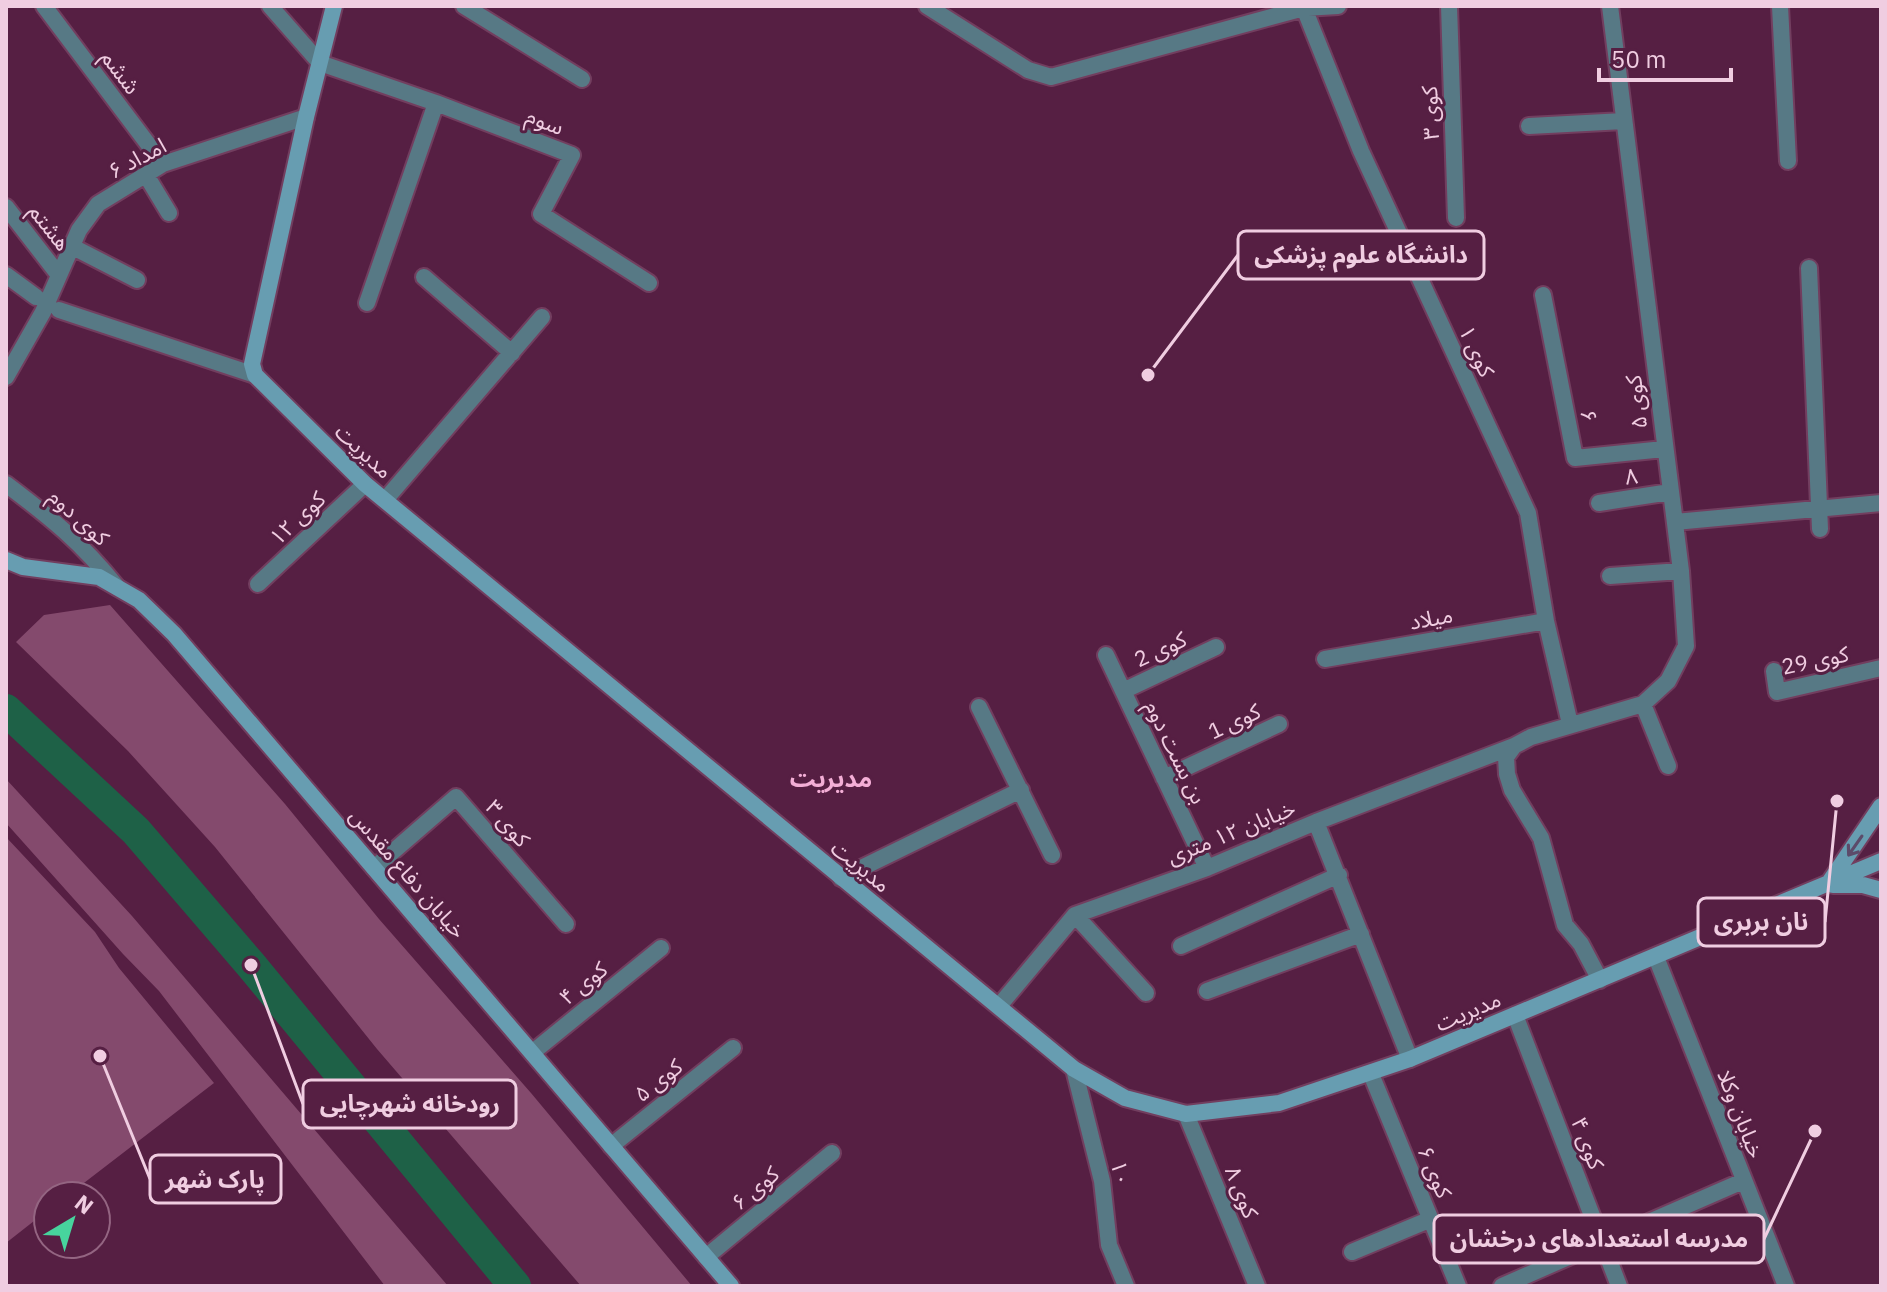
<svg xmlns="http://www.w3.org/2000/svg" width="1887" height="1292" viewBox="0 0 1887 1292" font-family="'IBM Plex Sans','Noto Sans Arabic',sans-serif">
  <rect width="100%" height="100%" fill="#561f43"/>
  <!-- green -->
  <path fill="#844a6d" d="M110 605 285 804 379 919 531 1093 692 1286H581L377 1049 215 847 128 751 16 642 44 615Z
    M6 779 132 916 448 1286H385L159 991 123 954 6 823Z
    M6 837 95 932 119 968 214 1083 67 1196H48V1210L6 1243Z"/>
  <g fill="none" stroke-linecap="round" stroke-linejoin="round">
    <!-- river -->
    <path stroke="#1e6147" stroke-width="32" d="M6 710 136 831 251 965 515 1286"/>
    <!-- street casing -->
    <g stroke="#723e5f" stroke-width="20">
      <path id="street" d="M44 6 163 164
        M270 6 320 63 436 103 572 155 541 214 649 283
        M464 6 582 79
        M927 6 1028 70 1051 77 1304 8 1338 6
        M1449 6 1456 218
        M1780 6 1788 161
        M1304 8 1361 151 1528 513 1546 621 1570 724
        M1529 126 1624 121
        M146 175 169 213
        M6 207 58 274
        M71 246 137 280
        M1809 268 1820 529
        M6 275 36 297
        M424 277 512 353
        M1543 295 1575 458 1664 449
        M367 303 436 103
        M59 310 255 375
        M6 377 43 312 79 230 98 204 163 164 306 117
        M6 484C51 518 81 542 117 587
        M385 500 542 317
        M1599 503 1670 492
        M1675 522 1881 503
        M1610 576 1681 571
        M258 584 365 484
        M1106 655 1207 868
        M1325 659 1546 621
        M1774 671 1777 692 1881 668
        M1123 691 1216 647
        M1643 704 1668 766
        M979 707 1052 855
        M1164 778 1279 724
        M1316 822 1410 1059
        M374 868 456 797 566 924
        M841 878 1021 790
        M1075 915 1146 993
        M1181 946 1339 875
        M1656 957 1786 1286
        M1600 980 1581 944 1565 925 1541 838 1512 790 1507 774 1506 757 1514 746 1531 737 1643 704 1668 681 1686 646 1681 571 1610 6
        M1207 991 1361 934
        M999 1006 1075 915 1207 868 1316 822 1514 746
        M1515 1015 1619 1286
        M533 1052 661 948
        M1074 1069 1102 1181 1109 1245 1126 1286
        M1371 1074 1458 1286
        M1186 1114 1257 1286
        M611 1146 733 1048
        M1352 1252 1431 1219
        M706 1257 832 1153
        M1502 1286 1743 1181"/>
    </g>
    <!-- secondary casing -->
    <g stroke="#723e5f" stroke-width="20">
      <path id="secondary" d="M334 6 306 117 252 364 255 375 365 484 1074 1069 1125 1098 1186 1114 1279 1103 1410 1059 1881 861
        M6 560 23 567 99 577 139 600 174 634 731 1286
        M1828 884 1881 806
        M1833 885H1863L1881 890"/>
    </g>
    <!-- street -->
    <use href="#street" stroke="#577985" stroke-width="16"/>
    <!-- secondary -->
    <use href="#secondary" stroke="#679db1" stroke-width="16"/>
  </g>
  <!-- one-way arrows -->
  <defs><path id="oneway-shaft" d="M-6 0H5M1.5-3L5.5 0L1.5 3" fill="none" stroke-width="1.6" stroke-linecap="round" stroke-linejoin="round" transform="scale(2)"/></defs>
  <use stroke="#5c4b6a" href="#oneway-shaft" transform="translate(1855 846) rotate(125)"/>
  <g text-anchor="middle" stroke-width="6" stroke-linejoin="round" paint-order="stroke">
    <!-- street labels -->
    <g font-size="22" fill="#f0cde1" stroke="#561f43">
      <text transform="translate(121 72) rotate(53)" y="8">ششم</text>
      <text transform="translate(1430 113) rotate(-92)" y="8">کوی ۳</text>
      <text transform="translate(545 121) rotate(21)" y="8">سوم</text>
      <text transform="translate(137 158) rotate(-28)" y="8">امداد ۶</text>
      <text transform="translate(50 227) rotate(52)" y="8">هشتم</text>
      <text transform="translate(1477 351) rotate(65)" y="8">کوی ۱</text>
      <text transform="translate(1636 402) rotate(-97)" y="8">کوی ۵</text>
      <text transform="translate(1589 416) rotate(79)" y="8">۶</text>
      <text transform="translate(364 451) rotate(43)" y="8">مدیریت</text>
      <text transform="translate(1631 476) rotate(-8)" y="8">۸</text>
      <text transform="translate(79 517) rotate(42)" y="8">کوی دوم</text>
      <text transform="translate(297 518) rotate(-43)" y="8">کوی ۱۲</text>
      <text transform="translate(1431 618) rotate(-10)" y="8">میلاد</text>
      <text transform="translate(1160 649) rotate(-25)" y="8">کوی 2</text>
      <text transform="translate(1815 660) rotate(-12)" y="8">کوی 29</text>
      <text transform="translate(1234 721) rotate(-25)" y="8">کوی 1</text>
      <text transform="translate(1176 752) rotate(64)" y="8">بن بست دوم</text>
      <text transform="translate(508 823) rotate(49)" y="8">کوی ۳</text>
      <text transform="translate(1231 832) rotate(-22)" y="8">خیابان ۱۲ متری</text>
      <text transform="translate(861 866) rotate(39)" y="8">مدیریت</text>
      <text transform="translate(408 873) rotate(49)" y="8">خیابان دفاع مقدس</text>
      <text transform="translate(583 983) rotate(-39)" y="8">کوی ۴</text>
      <text transform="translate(1468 1011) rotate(-23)" y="8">مدیریت</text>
      <text transform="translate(658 1080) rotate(-38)" y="8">کوی ۵</text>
      <text transform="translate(1741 1114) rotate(69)" y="8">خیابان وکلا</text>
      <text transform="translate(1588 1143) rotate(69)" y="8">کوی ۴</text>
      <text transform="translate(1435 1172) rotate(67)" y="8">کوی ۶</text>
      <text transform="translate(1121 1173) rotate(77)" y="8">۱۰</text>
      <text transform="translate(755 1188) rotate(-40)" y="8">کوی ۶</text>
      <text transform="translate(1242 1192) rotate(68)" y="8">کوی ۸</text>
    </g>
    <!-- neighbourhood labels -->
    <g font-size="24" font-weight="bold" fill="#f3aed6" stroke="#561f43">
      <text x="831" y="787">مدیریت</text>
    </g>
  </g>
  <!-- callouts -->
  <path fill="none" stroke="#f0cde1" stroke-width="3" d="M1148 375L1238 255M1837 801L1825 922M251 965L303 1104M100 1056L150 1179M1815 1131L1764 1239"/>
  <g fill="#f0cde1" stroke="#561f43" stroke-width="3">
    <circle cx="1148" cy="375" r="8"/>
    <circle cx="1837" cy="801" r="8"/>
    <circle cx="251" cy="965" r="8"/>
    <circle cx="100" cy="1056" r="8"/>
    <circle cx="1815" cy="1131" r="8"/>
  </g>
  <g fill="#561f43" stroke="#f0cde1" stroke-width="3">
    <rect x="1238" y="231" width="246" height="48" rx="8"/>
    <rect x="1698" y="898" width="127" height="48" rx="8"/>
    <rect x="303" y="1080" width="213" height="48" rx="8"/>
    <rect x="150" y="1155" width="131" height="48" rx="8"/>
    <rect x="1434" y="1215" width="330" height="48" rx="8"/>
  </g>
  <g font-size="24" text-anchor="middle" font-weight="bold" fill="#f0cde1">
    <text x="1361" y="263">دانشگاه علوم پزشکی</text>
    <text x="1761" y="930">نان بربری</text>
    <text x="410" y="1112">رودخانه شهرچایی</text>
    <text x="215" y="1188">پارک شهر</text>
    <text x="1599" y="1247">مدرسه استعدادهای درخشان</text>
  </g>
  <!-- border -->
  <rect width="1887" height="1292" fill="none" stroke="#f0cde1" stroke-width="16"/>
  <!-- north arrow -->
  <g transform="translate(72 1220) rotate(38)"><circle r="38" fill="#561f43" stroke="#946582" stroke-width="2"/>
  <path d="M0-6L14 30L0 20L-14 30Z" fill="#47d49d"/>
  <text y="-12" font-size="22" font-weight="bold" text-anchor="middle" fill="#f0cde1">N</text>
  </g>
  <!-- scale -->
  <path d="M1599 68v12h132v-12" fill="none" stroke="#f0cde1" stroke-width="4"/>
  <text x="1611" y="68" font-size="24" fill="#f0cde1" stroke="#561f43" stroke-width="6" paint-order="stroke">50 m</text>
</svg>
